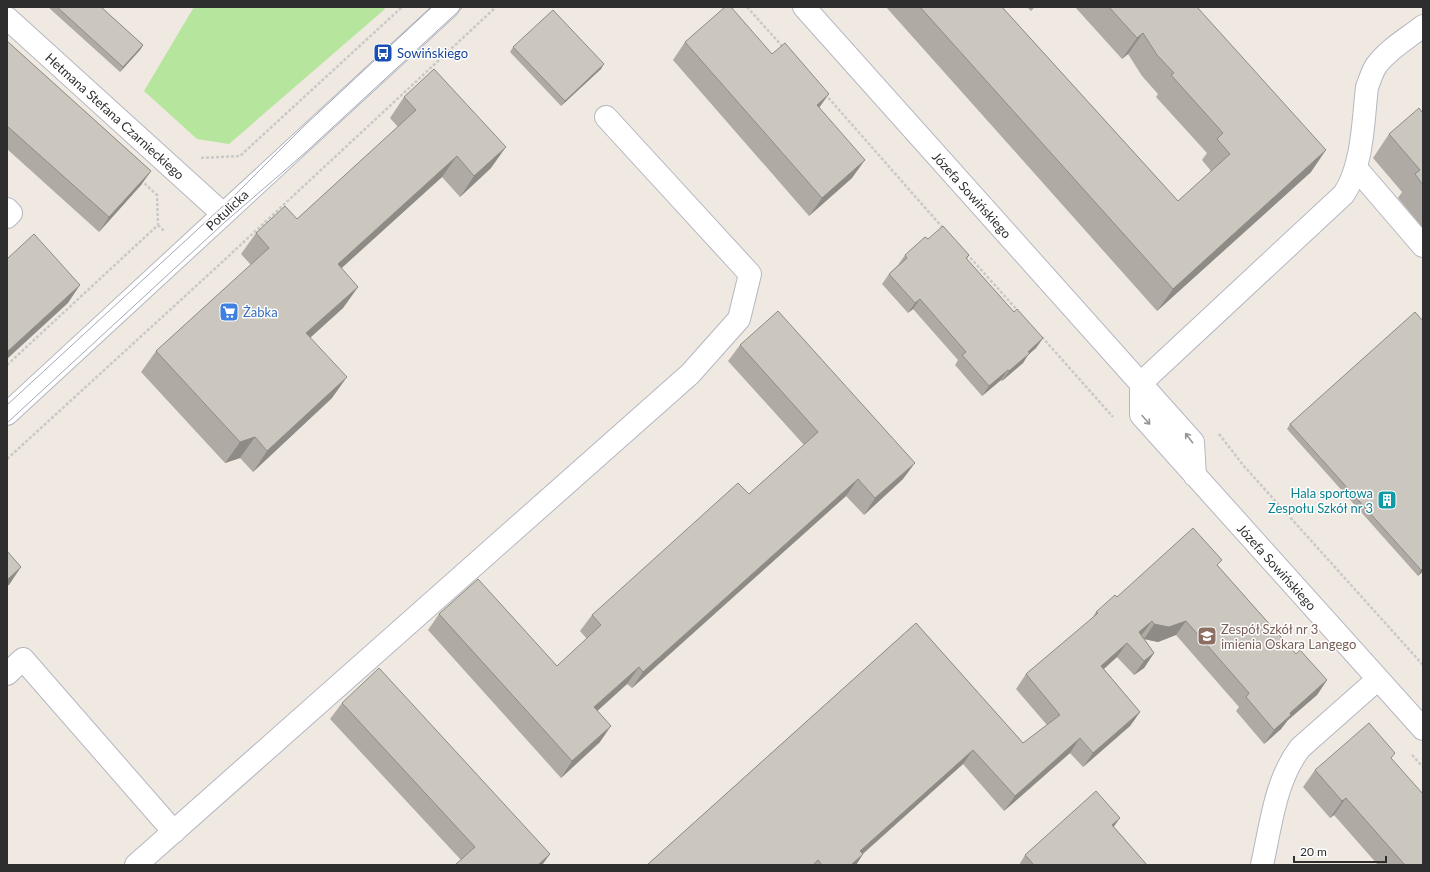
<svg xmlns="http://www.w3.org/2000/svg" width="1430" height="872" viewBox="0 0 1430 872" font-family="Lato,sans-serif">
  <rect width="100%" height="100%" fill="#efe9e1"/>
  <!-- green -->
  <path fill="#b6e59e" d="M194 7H383L385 9 229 144 197 139 144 91Z"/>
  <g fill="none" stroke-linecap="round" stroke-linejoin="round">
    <!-- minor casing -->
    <g stroke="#b4b7c1" stroke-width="24">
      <path id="minor" d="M804 7 1193 442 1195 476
        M7 18 223 214
        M1356 168 1423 246
        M7 209 11 213 7 217
        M1141 383 1344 194C1363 165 1363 121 1367 87 1370 80 1372 72 1376 66 1387 50 1408 38 1423 26
        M1141 383V415L1423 729
        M7 414 448 7
        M7 674 23 659 174 832
        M136 865 690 374 739 319 750 274 606 117
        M1262 865C1271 825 1275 781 1300 748L1378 679"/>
    </g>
    <!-- path -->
    <path stroke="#c9c9c9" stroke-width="2.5" stroke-dasharray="3 2" stroke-linecap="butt" d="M747 7 783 47
      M825 94 943 228
      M201 158 240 156 402 7
      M158 225 165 232
      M967 254 1018 311
      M1042 337 1113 417
      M7 365 158 225 157 195 141 180
      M1219 434 1243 465 1423 665
      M7 459 219 265 496 7
      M1412 755 1423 767"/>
    <!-- minor -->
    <use href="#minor" stroke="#fff" stroke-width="22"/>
    <!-- tram -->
    <path stroke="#a3a6b8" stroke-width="1" d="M7 405 235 195 304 126 432 7
      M7 423 225 222 306 152 463 7"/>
  </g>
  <!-- wall -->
  <path fill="#afaba4" d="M48 7H101L143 45 140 50 120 72Z
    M886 7H1002L1178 201 1211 171 1202 160 1207 153 1156 97 1158 94 1142 76 1128 54 1122 59 1075 7H1197L1311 172 1157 311Z
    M1027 7H1035L1031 11Z
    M7 41 151 171 141 185 99 232 7 149Z
    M685 42 772 54 819 108 852 178 809 216 673 60Z
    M513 47 601 69 561 106 510 52Z
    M404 97 491 168 460 197 442 177 341 268 358 287 343 308 310 338 332 398 253 472 240 458 225 463 141 372 156 351 251 265 241 254 256 233 297 219 398 127 390 118Z
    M1423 111V228L1398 198 1402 192 1373 158 1389 134Z
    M928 239 969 255 967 259 1014 312 1043 338 1036 348 1028 355 1023 363 1002 381 1001 380 982 396 955 365 958 360 913 309 908 313 882 284 889 274 898 265 905 255Z
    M740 345 903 479 864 515 846 496 632 688 627 684 597 711 600 742 561 778 428 630 439 614 557 666 587 639 580 631 592 615 749 494 804 445 728 361Z
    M1290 424 1423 571 1418 576 1287 429Z
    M1218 566 1296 654 1327 680 1317 695 1288 720 1281 729 1264 744 1236 711 1239 707 1176 635 1158 642 1144 639 1154 653 1144 668 1134 675 1117 657 1104 669 1140 712 1130 726 1083 767 1070 753 1004 811 963 764 863 854 856 865H647L916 623 1023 743 1047 725 1016 689 1026 674 1091 620 1096 612 1117 597Z
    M342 703 550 854 542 865H455L461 860 330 719Z
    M1392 759 1423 865H1378L1334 815 1330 818 1303 787 1315 770Z
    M1114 827 1147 865H1019L1025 855Z"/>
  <!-- shaded-wall -->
  <path fill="#8e8b86" d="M1143 33 1128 54 1122 59 1137 38Z
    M143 45 140 50 120 72 123 67Z
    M604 64 601 69 561 106 565 101Z
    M829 94 816 112 817 105Z
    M506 147 491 168 460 197 474 176Z
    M1326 150 1311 172 1157 311 1173 289Z
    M457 156 442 177 323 285 338 264Z
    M865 160 852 178 809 216 822 198Z
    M151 171 141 185 99 232 109 217Z
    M80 285 68 303 7 359V352Z
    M358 287 343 308 292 354 306 333Z
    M920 299 913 309 908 313 915 303Z
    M1043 338 1036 348 1028 355 1023 363 1002 381 1009 371 1028 352Z
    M1008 370 1001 380 982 396 989 386Z
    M347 377 332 398 253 472 267 451Z
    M255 437 240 458 225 463 240 442Z
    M915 463 903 479 864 515 875 498Z
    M858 479 846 496 632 688 643 672Z
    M21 567 9 585 7 586V580Z
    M1423 569V571L1418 576 1421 570Z
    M1152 621 1141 636 1129 646 1139 632Z
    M1186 621 1176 635 1158 642 1144 639 1154 624Z
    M1127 643 1117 657 1091 680 1101 666Z
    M1154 653 1144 668 1134 675 1144 661Z
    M639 667 627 684 583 724 594 707Z
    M1327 680 1317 695 1288 720 1281 729 1264 744 1274 730 1290 713Z
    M1140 712 1130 726 1083 767 1093 753Z
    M611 726 600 742 561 778 572 761Z
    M1080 738 1070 753 1004 811 1015 796Z
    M973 750 963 764 850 865 860 851Z
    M1346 798 1334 815 1330 818 1342 801Z
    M1120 818 1110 832 1112 825Z
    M550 854 542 865H538Z
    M863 854 856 865H851Z"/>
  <!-- building -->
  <path fill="#cbc7bf" stroke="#8e8b86" d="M57 7H101L143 45 123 67Z
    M725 7H731L772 54 785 43 829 94 817 105 865 160 822 198 685 42Z
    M920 7H1002L1178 201 1230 154 1217 139 1223 133 1171 75 1174 73 1157 55 1143 33 1137 38 1109 7H1197L1326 150 1173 289Z
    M553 10 604 64 565 101 513 47Z
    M7 41 151 171 109 217 7 126Z
    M434 69 506 147 474 176 457 156 338 264 358 287 306 333 347 377 267 451 255 437 240 442 156 351 269 248 256 233 285 206 297 219 416 110 404 97Z
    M1419 108 1422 112 1423 111V185L1415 174 1420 170 1389 134Z
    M943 226 969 255 966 258 1014 312 1017 309 1043 338 1028 352 1030 353 1009 371 1008 370 989 386 962 355 966 352 920 299 915 303 889 274 907 258 905 255 925 237 928 239Z
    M34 234 80 285 7 352V259Z
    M778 311 915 463 875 498 858 479 643 672 639 667 594 707 611 726 572 761 439 614 478 579 557 666 601 625 592 615 738 483 749 494 818 432 740 345Z
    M1415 312 1423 321V569L1421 570 1290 424Z
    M1193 528 1222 560 1217 565 1296 654 1300 650 1327 680 1290 713 1291 715 1274 730 1246 697 1249 693 1186 621 1169 627 1154 624 1152 621 1139 632 1154 653 1144 661 1127 643 1101 666 1140 712 1093 753 1080 738 1015 796 973 750 860 851 863 854 851 865H822L818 860 813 865H647L916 623 1023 743 1060 715 1026 674 1098 613 1096 612 1115 595 1117 597Z
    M7 551 21 567 7 580Z
    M379 668 550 854 538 865H455L475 847 342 703Z
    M1369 723 1395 753 1391 758 1423 794V865H1405L1346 798 1342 801 1315 770Z
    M1096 791 1120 818 1112 825 1147 865H1034L1025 855Z"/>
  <!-- one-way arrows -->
  <defs><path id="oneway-shaft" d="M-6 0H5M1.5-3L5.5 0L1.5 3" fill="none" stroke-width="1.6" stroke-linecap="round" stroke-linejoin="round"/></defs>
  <g stroke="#969696">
    <use href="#oneway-shaft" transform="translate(1146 420) rotate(48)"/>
    <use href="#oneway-shaft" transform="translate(1189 438) rotate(-127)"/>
  </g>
  <!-- icons -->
  <defs>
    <g id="bus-square" transform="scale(1)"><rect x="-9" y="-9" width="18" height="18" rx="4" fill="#1a4fb4" stroke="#fff"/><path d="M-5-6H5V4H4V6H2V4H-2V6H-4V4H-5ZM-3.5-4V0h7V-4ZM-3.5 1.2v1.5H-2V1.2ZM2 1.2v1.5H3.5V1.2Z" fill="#fff"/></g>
    <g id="supermarket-square" transform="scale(1)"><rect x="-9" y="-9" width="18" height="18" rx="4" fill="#3f7fe0" stroke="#fff"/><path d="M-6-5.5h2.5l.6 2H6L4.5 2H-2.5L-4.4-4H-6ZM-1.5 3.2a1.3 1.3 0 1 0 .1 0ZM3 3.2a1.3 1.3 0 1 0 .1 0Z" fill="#fff"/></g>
    <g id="building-square" transform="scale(1)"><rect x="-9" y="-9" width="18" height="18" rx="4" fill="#0f9aa8" stroke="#fff"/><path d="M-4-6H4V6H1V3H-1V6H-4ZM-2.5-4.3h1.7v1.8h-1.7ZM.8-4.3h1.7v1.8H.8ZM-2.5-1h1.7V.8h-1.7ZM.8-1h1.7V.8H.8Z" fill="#fff"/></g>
    <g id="school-square" transform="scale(1)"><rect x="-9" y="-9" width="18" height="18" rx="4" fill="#8d6e63" stroke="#fff"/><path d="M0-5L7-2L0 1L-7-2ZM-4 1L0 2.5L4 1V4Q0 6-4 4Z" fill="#fff"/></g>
  </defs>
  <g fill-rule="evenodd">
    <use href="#bus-square" x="383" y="53"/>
    <use href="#supermarket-square" x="229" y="312"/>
    <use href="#building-square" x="1387" y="500"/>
    <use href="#school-square" x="1207" y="636"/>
  </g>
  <g text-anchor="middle" stroke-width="3" stroke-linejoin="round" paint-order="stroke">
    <!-- transit labels -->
    <g font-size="13" fill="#164399" stroke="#fff" text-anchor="start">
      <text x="397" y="58">Sowińskiego</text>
    </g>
    <!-- street labels -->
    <g font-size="13" fill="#2e2e2e" stroke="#fff">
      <text transform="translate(115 116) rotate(42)" y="5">Hetmana Stefana Czarnieckiego</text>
      <text transform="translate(972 195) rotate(48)" y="5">Józefa Sowińskiego</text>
      <text transform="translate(227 210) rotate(-43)" y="5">Potulicka</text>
      <text transform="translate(1277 567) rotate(48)" y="5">Józefa Sowińskiego</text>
    </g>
    <!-- shop labels -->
    <g font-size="13" fill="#366cbe" stroke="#fff" text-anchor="start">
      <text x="243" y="317">Żabka</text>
    </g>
    <!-- culture labels -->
    <g font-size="13" fill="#0d838f" stroke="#fff" text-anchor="end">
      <text x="1373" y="498">Hala sportowa<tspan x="1373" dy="15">Zespołu Szkół nr 3</tspan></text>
    </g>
    <!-- education labels -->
    <g font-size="13" fill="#785e54" stroke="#fff" text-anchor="start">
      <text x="1221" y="634">Zespół Szkół nr 3<tspan x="1221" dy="15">imienia Oskara Langego</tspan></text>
    </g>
  </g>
  <!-- border -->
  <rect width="1430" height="872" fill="none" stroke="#2e2e2e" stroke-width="16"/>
  <!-- scale -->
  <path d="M1294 856v6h92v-6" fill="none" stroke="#2e2e2e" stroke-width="2"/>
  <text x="1300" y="856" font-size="12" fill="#2e2e2e" stroke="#ffffff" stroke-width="3" paint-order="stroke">20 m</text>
</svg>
